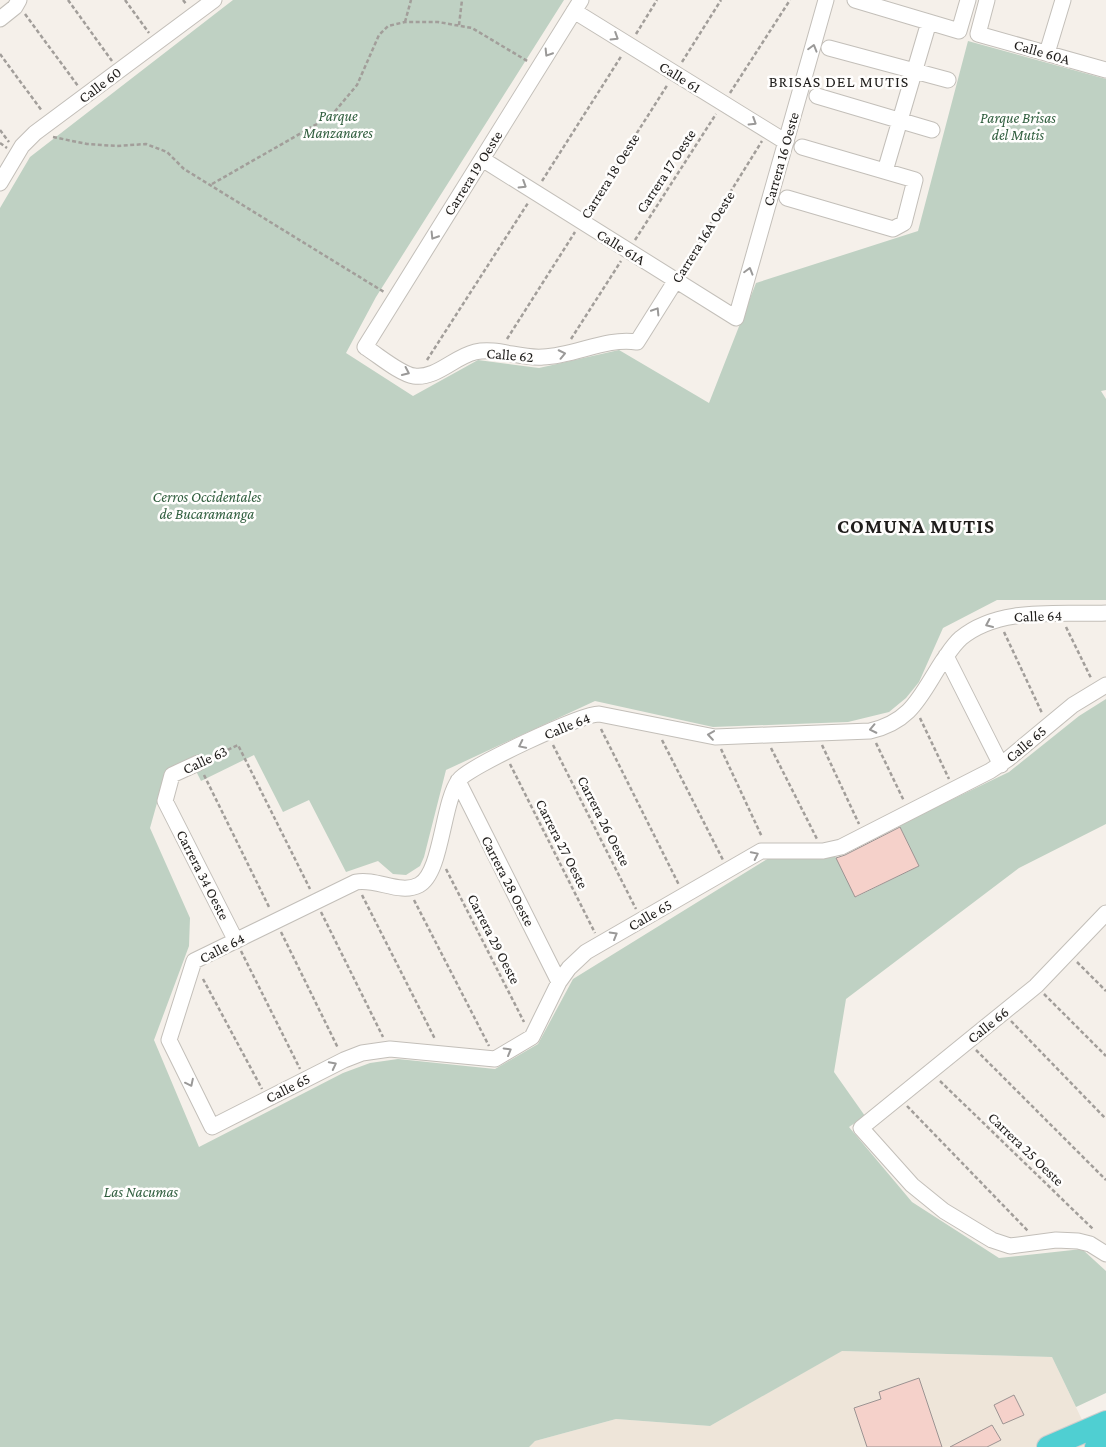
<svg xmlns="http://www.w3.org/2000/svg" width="1106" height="1447" viewBox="0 0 1106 1447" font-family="'Crimson Pro',serif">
  <rect width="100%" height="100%" fill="#f5f0ea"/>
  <!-- built -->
  <path fill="#eee5d9" d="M841 1351 1052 1357 1095 1447H526L535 1441 616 1419 710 1426Z"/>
  <!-- green -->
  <path fill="#bfd1c3" d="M233 0H564L376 297 346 353 413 396 478 360 539 368 619 350 709 403 756 283 918 231 968 41 1106 79V390L1101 391 1106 399V600H997L943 628 919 682 906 698 889 712 848 722 713 727 595 701 446 770 424 857 420 866 406 875 393 874 378 861 346 872 309 800 283 812 254 755 201 781 190 759 166 771 150 828 190 918 189 946 154 1040 199 1147 343 1073 370 1063 398 1059 495 1069 538 1044 573 979 769 858 835 856 856 897 919 866 899 825 1009 772 1079 716 1106 699V824L1019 868 846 999 834 1072 865 1116 849 1127 912 1202 999 1258 1082 1249 1106 1271V1393L1076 1407 1052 1357 842 1351 710 1426 616 1419 535 1441 529 1447H0V208L30 157Z"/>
  <!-- building -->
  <path fill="#f5d1ca" stroke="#9b9392" d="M900 827 919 866 855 897 836 858 845 855Z
    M919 1378 942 1447H867L854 1408 881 1399 879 1392Z
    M1014 1395 1024 1415 1003 1424 994 1405Z
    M992 1425 1001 1440 987 1447H950Z"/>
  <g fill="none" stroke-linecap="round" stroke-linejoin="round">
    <!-- minor casing -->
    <g stroke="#c3bfb9" stroke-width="17">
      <path id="minor" d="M581 0 365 347C378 355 400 374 414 376 436 379 454 357 475 352 497 347 520 359 543 357 575 356 606 337 637 342L676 280
        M855 0 959 31 968 0
        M987 0 978 34 1106 70
        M574 11 786 142
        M0 19 15 7 19 0
        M829 48 948 80
        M1047 53 1063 0
        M817 96 932 130
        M482 159 736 318 826 0
        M885 171 929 22
        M0 183 22 146 35 133 214 0
        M787 198 893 229 904 223 915 180 802 147
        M1106 613C1059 615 1000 606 961 638 953 645 948 654 942 662 920 696 912 721 870 731L715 737 599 714C581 714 468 767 459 780 442 803 442 873 419 885 400 895 377 878 356 882L194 961 169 1040 212 1127 344 1060 362 1053 390 1049 495 1059 532 1037 559 982 569 968 586 952 761 851H823L841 847 990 771 1008 759 1073 705 1106 685
        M946 656 1001 765
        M198 763 172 775 165 801 236 941
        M458 781 559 982
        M1106 913 1036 986 861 1128 912 1185 944 1211 992 1240 1010 1246 1056 1240 1078 1241 1090 1244 1106 1254"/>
    </g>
    <!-- highway casing -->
    <g stroke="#cecdcd" stroke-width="24">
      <path id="highway" d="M1048 1447 1106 1422
        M1096 1447 1106 1442"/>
    </g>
    <!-- path -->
    <path stroke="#a29e9a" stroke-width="2.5" stroke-dasharray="4 2.5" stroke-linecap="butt" d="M68 0 112 61
      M125 0 149 33
      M183 0 187 5
      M25 14 78 86
      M405 22 411 0
      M459 25 462 0
      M636 34 657 0
      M0 54 42 111
      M682 62 721 0
      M730 93 790 0
      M0 130 9 142
      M53 137 87 144 117 146 146 144 167 152 184 169 384 292
      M0 143 7 148
      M542 181 622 55
      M212 184 331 116 357 85 379 35 388 26 405 22H438L472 28 529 62
      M588 210 668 84
      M635 240 716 114
      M682 270 762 141
      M507 339 575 232
      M571 339 621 261
      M427 360 528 203
      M1066 627 1091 678
      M1004 632 1042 713
      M920 718 949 779
      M601 729 679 885
      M662 740 723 860
      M876 743 904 801
      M553 745 636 909
      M822 745 859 824
      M771 748 817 839
      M721 749 762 837
      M210 758 238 745 310 889
      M510 764 595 933
      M204 775 270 909
      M446 869 524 1022
      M362 895 435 1039
      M414 900 489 1046
      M321 912 383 1037
      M281 932 338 1048
      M241 951 300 1069
      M1077 962 1106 991
      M203 979 262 1089
      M1044 994 1106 1056
      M1011 1021 1106 1119
      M976 1050 1106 1180
      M940 1081 1094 1230
      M907 1106 1028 1231"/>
    <!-- minor -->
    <use href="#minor" stroke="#fff" stroke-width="15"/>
    <!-- highway -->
    <use href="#highway" stroke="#4fcfd2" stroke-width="22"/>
  </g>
  <!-- one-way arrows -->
  <defs><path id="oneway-chevron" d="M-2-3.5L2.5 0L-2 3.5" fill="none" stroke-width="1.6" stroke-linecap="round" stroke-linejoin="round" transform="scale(1.25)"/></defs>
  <g stroke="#9a9998">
    <use href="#oneway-chevron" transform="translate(615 37) rotate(32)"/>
    <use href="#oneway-chevron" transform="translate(813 48) rotate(-74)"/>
    <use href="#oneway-chevron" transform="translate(548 53) rotate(122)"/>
    <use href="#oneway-chevron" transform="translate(753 122) rotate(32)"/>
    <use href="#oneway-chevron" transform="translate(523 185) rotate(32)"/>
    <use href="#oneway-chevron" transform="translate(434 236) rotate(122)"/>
    <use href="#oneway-chevron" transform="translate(749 271) rotate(-74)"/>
    <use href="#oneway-chevron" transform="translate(656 311) rotate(-58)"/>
    <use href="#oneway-chevron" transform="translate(562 354) rotate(-12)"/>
    <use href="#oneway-chevron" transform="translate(406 372) rotate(25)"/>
    <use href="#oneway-chevron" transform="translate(989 624) rotate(156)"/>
    <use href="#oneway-chevron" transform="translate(873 729) rotate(168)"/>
    <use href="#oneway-chevron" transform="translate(711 735) rotate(-172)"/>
    <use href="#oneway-chevron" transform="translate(522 745) rotate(154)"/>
    <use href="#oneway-chevron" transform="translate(755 855) rotate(-26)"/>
    <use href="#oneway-chevron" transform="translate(614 935) rotate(-30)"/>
    <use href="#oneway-chevron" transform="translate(508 1051) rotate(-30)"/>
    <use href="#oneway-chevron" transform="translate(333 1065) rotate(-27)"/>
    <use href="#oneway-chevron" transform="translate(190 1083) rotate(64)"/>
  </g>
  <g text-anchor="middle" stroke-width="5" stroke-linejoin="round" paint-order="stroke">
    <!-- street labels -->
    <g font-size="15" fill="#1f1d1b" stroke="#fffefd">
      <text transform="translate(1042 52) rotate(16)" y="5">Calle 60A</text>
      <text transform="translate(680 77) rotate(32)" y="5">Calle 61</text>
      <text transform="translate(100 85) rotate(-37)" y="5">Calle 60</text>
      <text transform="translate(781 159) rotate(-74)" y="5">Carrera 16 Oeste</text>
      <text transform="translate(666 171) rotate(-57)" y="5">Carrera 17 Oeste</text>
      <text transform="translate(473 173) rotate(-58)" y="5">Carrera 19 Oeste</text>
      <text transform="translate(610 176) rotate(-58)" y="5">Carrera 18 Oeste</text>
      <text transform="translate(703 237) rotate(-58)" y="5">Carrera 16A Oeste</text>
      <text transform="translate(621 247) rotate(32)" y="5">Calle 61A</text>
      <text transform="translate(510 355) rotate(5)" y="5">Calle 62</text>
      <text transform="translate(1038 616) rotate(-2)" y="5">Calle 64</text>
      <text transform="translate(567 726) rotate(-22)" y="5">Calle 64</text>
      <text transform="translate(1026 744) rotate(-40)" y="5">Calle 65</text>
      <text transform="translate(205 760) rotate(-25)" y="5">Calle 63</text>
      <text transform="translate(604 821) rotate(63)" y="5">Carrera 26 Oeste</text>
      <text transform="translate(562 844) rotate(63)" y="5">Carrera 27 Oeste</text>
      <text transform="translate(203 875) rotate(63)" y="5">Carrera 34 Oeste</text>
      <text transform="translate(508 881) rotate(63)" y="5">Carrera 28 Oeste</text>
      <text transform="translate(650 915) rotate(-30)" y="5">Calle 65</text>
      <text transform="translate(494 939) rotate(63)" y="5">Carrera 29 Oeste</text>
      <text transform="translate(222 948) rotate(-27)" y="5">Calle 64</text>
      <text transform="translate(988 1025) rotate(-39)" y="5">Calle 66</text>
      <text transform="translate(288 1088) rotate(-27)" y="5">Calle 65</text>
      <text transform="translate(1026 1149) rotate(44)" y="5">Carrera 25 Oeste</text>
    </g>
    <!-- park labels -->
    <g font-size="15" font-style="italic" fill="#305e3e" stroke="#fffefd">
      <text x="338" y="121">Parque<tspan x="338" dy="17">Manzanares</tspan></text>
      <text x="1018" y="123">Parque Brisas<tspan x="1018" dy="17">del Mutis</tspan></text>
      <text x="207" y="502">Cerros Occidentales<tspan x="207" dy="17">de Bucaramanga</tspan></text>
      <text x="141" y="1197">Las Nacumas</text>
    </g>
    <!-- neighbourhood labels -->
    <g font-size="16" letter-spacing="1" fill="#1f1d1b" stroke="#fffefd">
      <text x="839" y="87">BRISAS DEL MUTIS</text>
    </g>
    <!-- district labels -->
    <g font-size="20" font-weight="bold" letter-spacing="1" fill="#1f1d1b" stroke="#fffefd">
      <text x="916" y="533">COMUNA MUTIS</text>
    </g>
  </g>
</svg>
